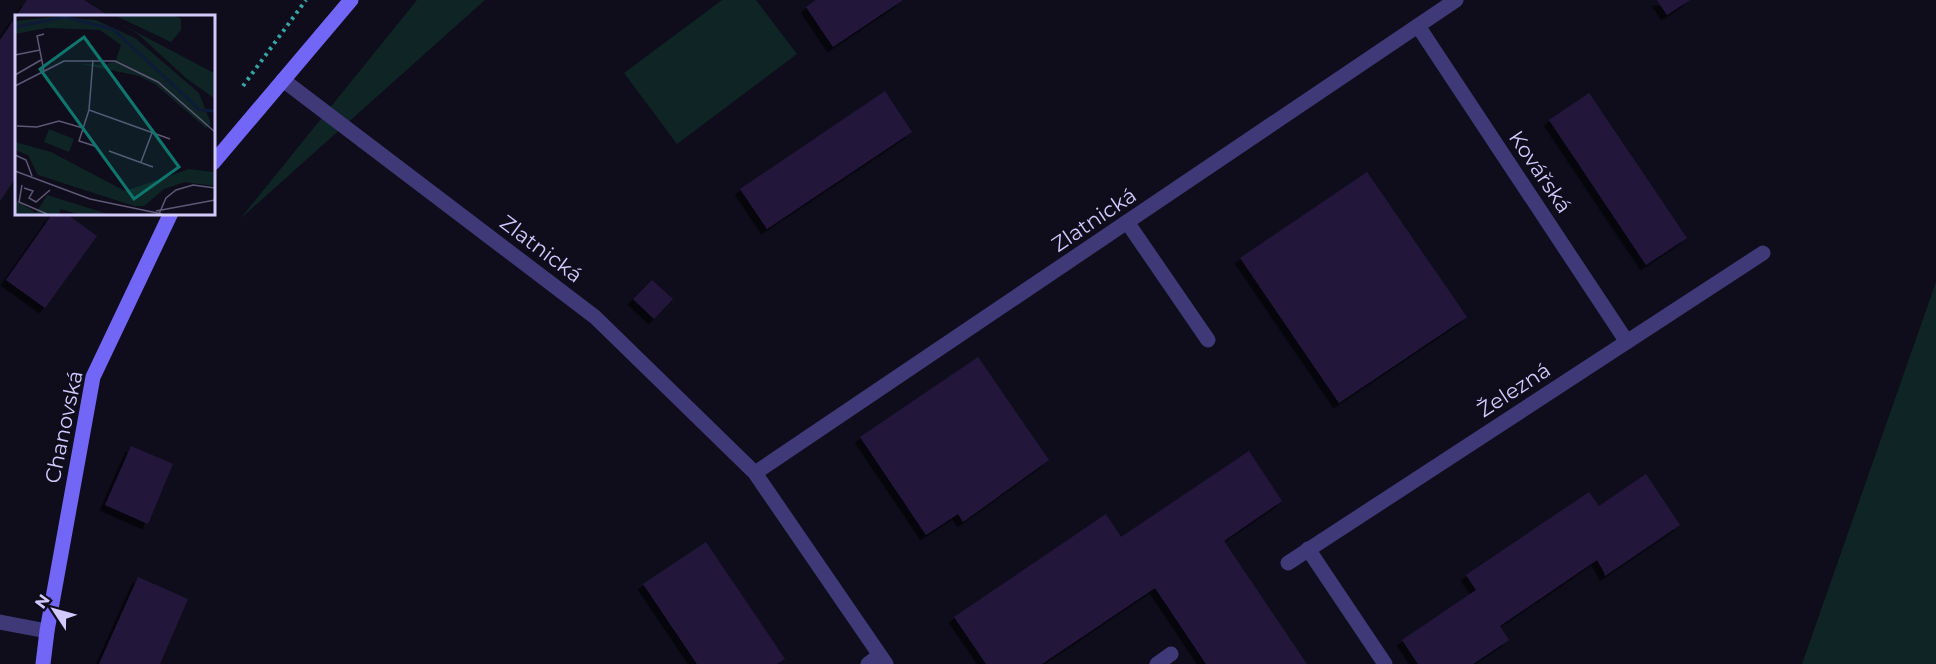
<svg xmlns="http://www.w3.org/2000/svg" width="1936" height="664" viewBox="0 0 1936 664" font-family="Montserrat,sans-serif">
  <defs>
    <filter id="shadow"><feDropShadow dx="-5.5" dy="5.5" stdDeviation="0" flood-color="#0009"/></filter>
  </defs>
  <rect width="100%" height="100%" fill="#0f0c1b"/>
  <!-- green -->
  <path fill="#0f2424" d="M417 0H485L240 219Z
    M722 0H756L797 54 677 144 624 73Z
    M1936 282V664H1802Z"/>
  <!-- building -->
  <path fill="#22193b" filter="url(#shadow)" d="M27 0H84L109 16H16V177L0 201V40Z
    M816 0H903L833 47 806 7Z
    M1657 0H1690L1667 15Z
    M885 91 912 132 767 229 740 189Z
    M1589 93 1687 238 1646 265 1549 120Z
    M1367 172 1467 317 1339 403 1240 258Z
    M53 213H65L97 236 45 308 6 280Z
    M652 280 673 299 654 319 633 299Z
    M978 357 1049 460 963 522 958 514 926 535 860 437Z
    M131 446 173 464 148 524 105 505Z
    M1249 451 1282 501 1224 541 1307 664H1206L1155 588 1042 664H986L954 617 1106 514 1121 537Z
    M1646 474 1680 525 1605 576 1604 572 1597 560 1500 626 1509 640 1473 664H1418L1402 640 1476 590 1466 575 1589 492 1599 506Z
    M706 542 785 659 777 664H697L643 584Z
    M138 577 188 599 160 664H99Z"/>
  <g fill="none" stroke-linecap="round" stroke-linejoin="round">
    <!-- path -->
    <path stroke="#33a6a5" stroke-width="4" stroke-dasharray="3 4.5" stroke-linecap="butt" d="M243 86 306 0"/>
    <!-- lane -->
    <path stroke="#3f3977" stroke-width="15" d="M1127 222 1208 340
      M1308 549 1385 664
      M0 622 47 631"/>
    <!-- street -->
    <path stroke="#3f3977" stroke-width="15" d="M1418 26 1627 342
      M283 80 595 317 755 473 1456 0
      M755 473 886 664
      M1288 563 1763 253
      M868 664 880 655
      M1157 664 1171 654"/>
    <!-- secondary -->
    <path stroke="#7166f6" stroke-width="15" d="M213 163 351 0
      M43 664 47 631 93 377 171 213"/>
  </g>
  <g text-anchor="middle" stroke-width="4.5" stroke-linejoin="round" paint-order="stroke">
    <!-- street labels -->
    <g font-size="21" fill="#d2c9fc" stroke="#0f0c1b">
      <text transform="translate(1540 172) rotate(56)" y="7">Kovářská</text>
      <text transform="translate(1094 220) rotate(-34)" y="7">Zlatnická</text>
      <text transform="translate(541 249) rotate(37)" y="7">Zlatnická</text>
      <text transform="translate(1514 390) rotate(-33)" y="7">Železná</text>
      <text transform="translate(64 427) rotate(-78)" y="7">Chanovská</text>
    </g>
  </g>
  <!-- overview -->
  <g transform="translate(15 15)">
    <rect width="200" height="200" fill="#0f0c1b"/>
    <path d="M99 0H159L166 4V15L156 27ZM41 2 81 5 120 23 184 78 196 109 191 113 140 69 124 61 66 49 90 50 101 45 106 30 85 15 32 13 0 19V6ZM104 8 199 58V83L172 64 123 19ZM34 114 59 124 54 137 29 127ZM0 127 36 137 110 176 174 154 199 157V171L170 167 149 174 129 191H119L23 160 13 140 0 135ZM0 167V185L21 198 32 180 93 199H62L46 194 44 199H0Z" fill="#0f2424"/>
    <path fill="none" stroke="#0d1b39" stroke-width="3" d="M0 12 50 2 98 14 185 95 200 96"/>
    <path fill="none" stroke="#5d5875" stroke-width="1.5" d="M29 19 22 21 29 56M0 40 25 35M78 45 74 95 155 124M0 60 26 45M0 71 49 46H100L143 67 200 117M74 95 64 126 83 132M2 111 22 112 44 106 68 113M94 136 138 152M0 140 11 145 17 161M126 147 137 118M0 156 75 184 147 199M7 170 4 187 32 199M9 173 18 176 14 183 21 187 35 175M141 196 200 185M144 199 151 183 161 175 178 170 200 173"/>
    <path fill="#0f766e" fill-opacity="0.15" stroke="#0f766e" stroke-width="3" d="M69 22 164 152 119 184 25 54Z"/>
    <rect width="200" height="200" fill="none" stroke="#d2c9fc" stroke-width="3"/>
  </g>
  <!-- north arrow -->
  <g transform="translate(54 610) rotate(306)" stroke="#0f0c1b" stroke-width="4.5" paint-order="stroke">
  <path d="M0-4.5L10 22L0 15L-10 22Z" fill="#d2c9fc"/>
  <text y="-9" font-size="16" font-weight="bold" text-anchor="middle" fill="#d2c9fc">N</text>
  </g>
</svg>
